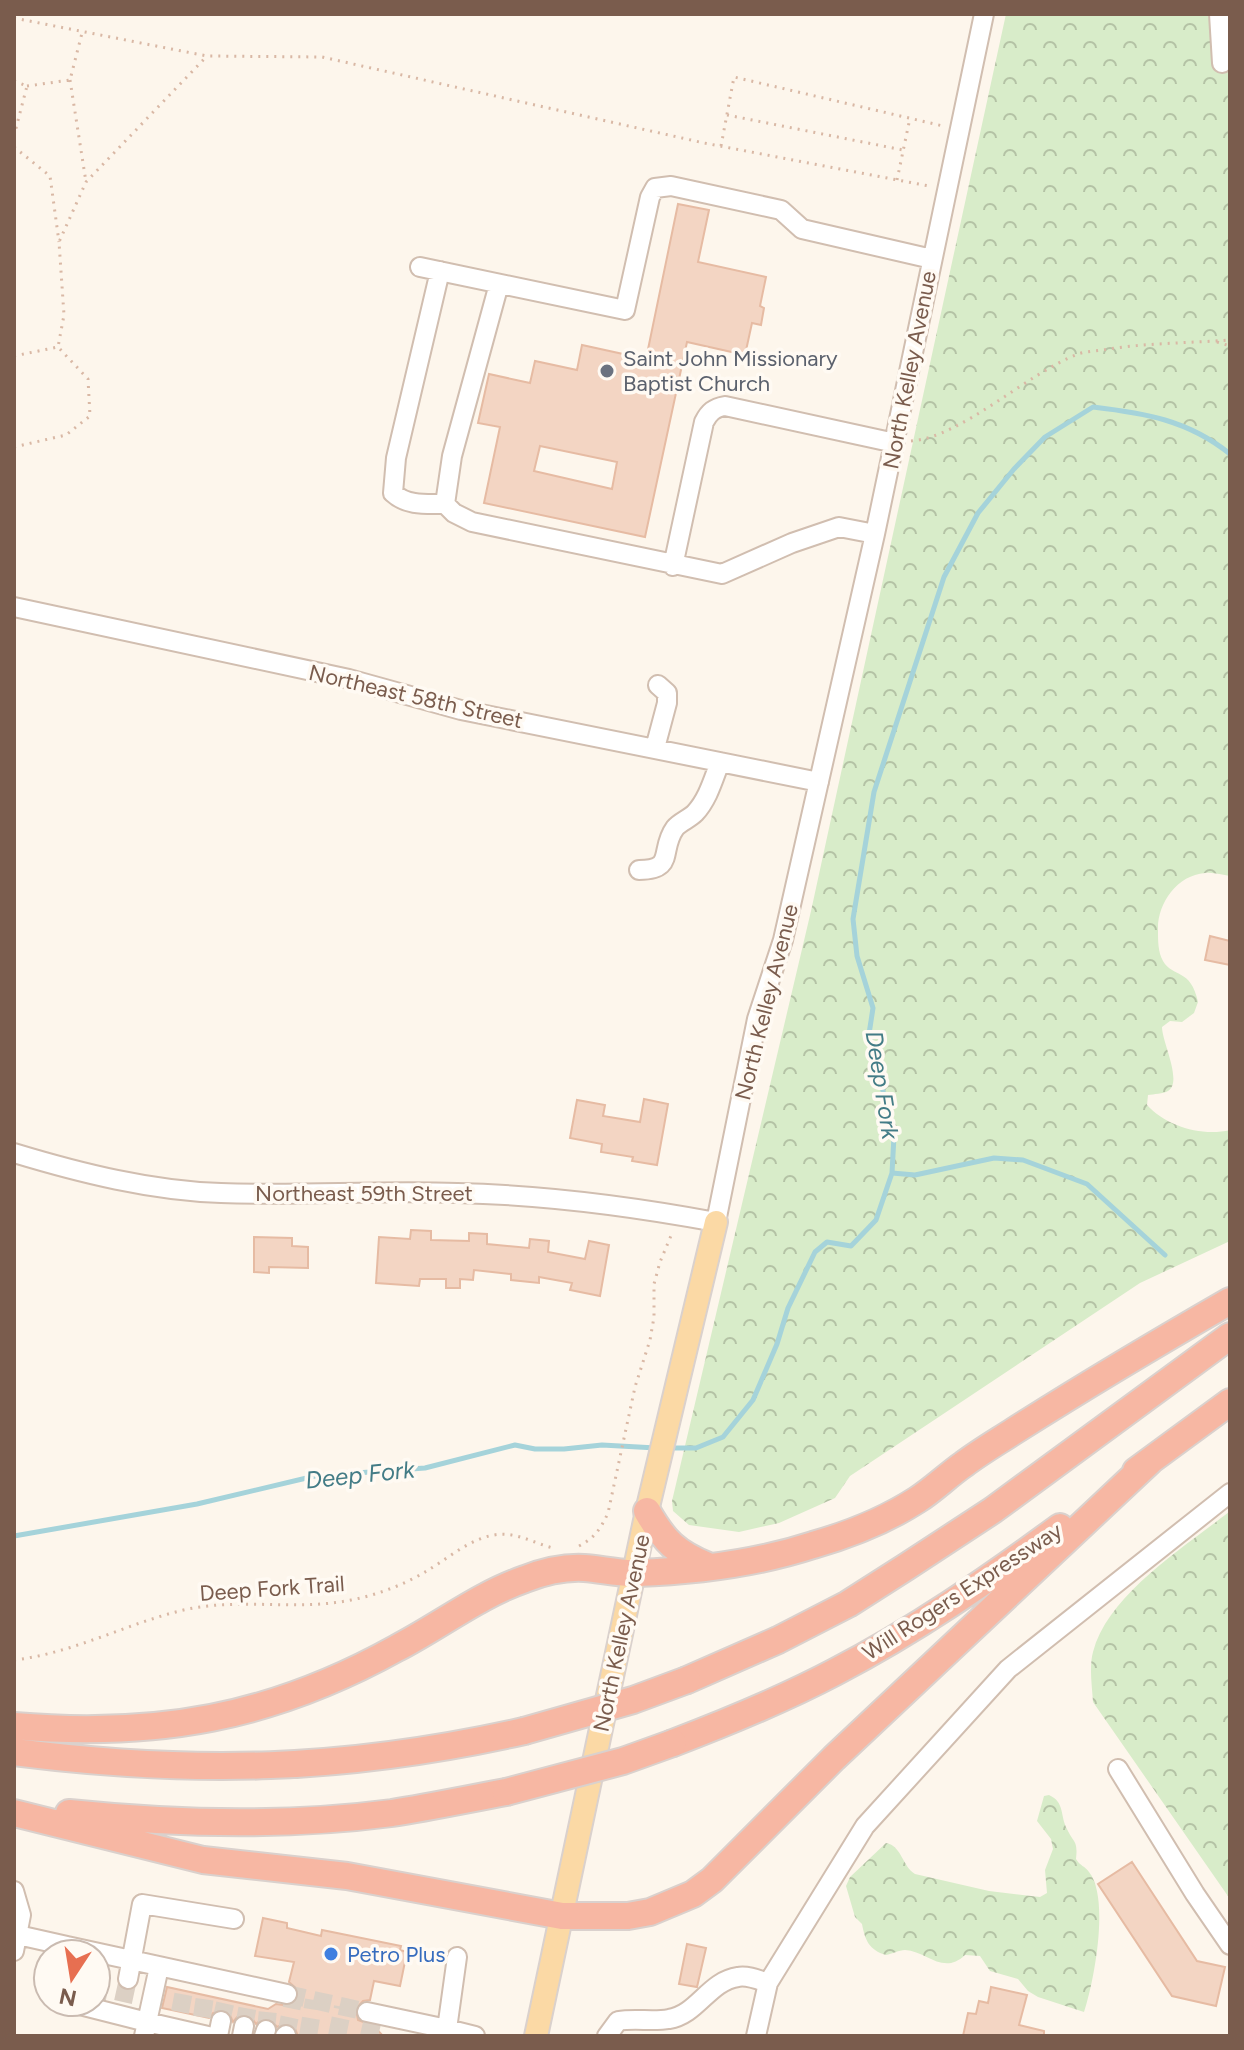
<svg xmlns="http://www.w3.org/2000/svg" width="1244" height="2050" viewBox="0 0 1244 2050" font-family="Figtree,sans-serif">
  <defs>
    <pattern id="forest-crowns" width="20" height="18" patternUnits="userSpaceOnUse" patternTransform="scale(2)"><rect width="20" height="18" fill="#d8ecc9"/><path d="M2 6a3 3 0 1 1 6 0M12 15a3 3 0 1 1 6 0" fill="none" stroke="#b4c2a5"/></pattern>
  </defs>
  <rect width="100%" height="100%" fill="#fdf6ec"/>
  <!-- forest -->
  <path fill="url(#forest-crowns)" d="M1006 14H1208L1214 39 1212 58 1215 68 1230 71V876C1222 875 1213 872 1205 873 1177 875 1157 904 1158 930 1158 941 1158 952 1163 961 1173 978 1191 968 1198 1002L1194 1013 1182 1022 1170 1021 1162 1027C1162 1042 1183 1082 1168 1091 1163 1094 1154 1094 1148 1095L1147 1105C1166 1126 1202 1137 1230 1130V1241L1140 1283 850 1476 835 1498 779 1523 739 1532 689 1525 673 1511 672 1501 811 911Z
    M1230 1511V1899L1093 1702C1092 1686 1089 1667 1093 1652 1108 1594 1185 1547 1230 1511Z
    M1049 1795C1065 1802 1060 1816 1067 1829 1074 1844 1078 1840 1076 1859 1080 1866 1085 1866 1089 1872 1110 1898 1094 1982 1084 2012L1038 1997 1028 1991 1018 1979 990 1971 980 1956 965 1955C943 1976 927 1951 905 1950 899 1950 892 1954 886 1955 869 1950 865 1940 862 1924L855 1917 846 1886 850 1877 886 1843C902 1846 902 1866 915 1874L989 1891 1040 1897 1047 1893 1045 1870 1053 1849 1051 1839 1037 1821 1044 1796Z"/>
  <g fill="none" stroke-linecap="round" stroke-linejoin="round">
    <!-- stream -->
    <path stroke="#a5d3da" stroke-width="5" d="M892 1173 915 1175 994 1158 1023 1160 1087 1184 1165 1255
      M670 1448H696L723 1437 753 1400 777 1344 788 1308 815 1252 827 1242 851 1246 876 1220 892 1173 894 1136 869 1034 873 1008 857 956 853 919 874 792 944 577 978 513 1014 469 1045 437 1093 407C1144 413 1188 420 1230 454
      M14 1536 197 1504 315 1476 425 1468 515 1445 535 1449H564L602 1445 656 1448"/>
  </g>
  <!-- building -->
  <path fill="#f3d5c3" stroke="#e6bba3" stroke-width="2" fill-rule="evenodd" d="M678 204 709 210 698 262 766 277 760 306 764 308 761 325 752 323 745 355 687 342 645 537 484 503 500 427 478 423 489 374 530 383 535 361 577 370 582 345 646 359ZM540 446 617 462 612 489 534 471Z
    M1210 936 1230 941V965L1205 960Z
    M644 1099 668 1104 657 1165 632 1161 633 1157 601 1152 602 1144 570 1138 577 1100 605 1105 603 1116 640 1122Z
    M411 1230 431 1231V1240L469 1241V1233L487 1234V1244L529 1248 530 1239 549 1241 548 1252 585 1259 589 1241 609 1245 600 1296 570 1290 572 1283 539 1277V1283L511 1280V1274L474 1270 473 1280 460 1279V1288H446V1279H420L419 1286 376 1283 379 1237 410 1239Z
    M254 1237 292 1238V1246L308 1247V1268L269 1267V1273L254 1272Z
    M1132 1862 1197 1961 1225 1967 1216 2006 1172 1996 1098 1884Z
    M263 1918 287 1923V1928L321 1936 322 1930 401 1946 400 1950 407 1952 400 1986 374 1981 370 2000 363 2001 356 2009 358 2020 374 2026 383 2036H298L294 2026 284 2023 277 2027 269 2018H263L256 2024 252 2018 246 2014 239 2015 233 2022 229 2013 223 2009 213 2013 209 2018 162 2008 167 1987 268 2009 276 2004 290 2006 295 2003 299 1991 289 1982 294 1962 255 1956Z
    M687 1944 706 1948 697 1987 679 1984Z
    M991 1987 1027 1995 1019 2025 1044 2031V2036H963L968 2013 976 2014 979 2001 988 2003Z"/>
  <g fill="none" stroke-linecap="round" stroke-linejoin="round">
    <!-- minor-tunnel -->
    <path stroke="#dcd0c4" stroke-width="18" stroke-dasharray="18 9" stroke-linecap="butt" d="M287 1994 367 2012
      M123 2002 128 1979
      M95 2009 102 1973
      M180 2012 184 1991
      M202 2017 205 1996
      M221 2021 226 2000
      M244 2026 248 2005
      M266 2030 268 2009
      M286 2035 294 1996
      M308 2036 314 2000
      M337 2036 343 2007
      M369 2036 372 2023
      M393 2036V2034"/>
    <!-- minor casing -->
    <g stroke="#d1beb0" stroke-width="22">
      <path id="minor" d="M1219 14 1222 63
        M420 267 625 310 650 197 655 188 671 186 781 210 802 229 932 259
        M440 271 396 458 393 493C407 506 426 504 445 504L454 513 472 522 722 574 792 543 839 527 875 534
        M445 504 452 456 499 284
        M673 566 704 422C709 412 714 408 725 406L895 443
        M14 607 349 679 461 710 819 782
        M655 748 667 703V693L658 685
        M639 870C676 870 659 850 675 828 680 822 689 819 695 813 708 799 713 780 720 762
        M14 1153C80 1173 152 1191 221 1193 300 1196 379 1190 457 1193 545 1195 630 1206 716 1222L757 1019 783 940 875 534 984 14
        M1118 1769 1195 1894 1230 1945
        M14 1891 21 1915 14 1951
        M18 1935 67 1946
        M65 1954 67 1946 287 1994
        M128 1979 142 1904 234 1919
        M68 2002 147 2022 159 1967
        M367 2012 447 2029 457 1957
        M144 2036 147 2022 208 2036
        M218 2036 221 2021
        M242 2036 244 2026
        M264 2036 266 2030
        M285 2036 286 2035
        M445 2036 447 2029 475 2036
        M607 2036 618 2021C635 2018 653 2022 669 2019 697 2015 709 1981 738 1977 747 1975 759 1980 768 1983
        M756 2036 768 1983 865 1826 1008 1669 1230 1493"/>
    </g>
    <!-- major casing -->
    <g stroke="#dad1cd" stroke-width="26">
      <path id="major" d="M536 2036 647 1511 716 1222"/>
    </g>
    <!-- highway casing -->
    <g stroke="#dad1cd" stroke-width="30">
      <path id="highway" d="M1136 1471 1230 1402
        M647 1511C664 1541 676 1553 708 1566
        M687 1680 778 1640 848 1604 906 1567 993 1510 1230 1336
        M14 1726C157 1738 271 1718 397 1648 441 1625 479 1595 525 1579 543 1572 565 1567 584 1568 601 1569 619 1574 637 1573 695 1571 758 1563 813 1545 848 1535 886 1520 917 1500 933 1490 948 1475 964 1464 980 1452 997 1442 1014 1431 1085 1386 1157 1343 1230 1301
        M673 1743C728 1722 782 1700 835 1672 914 1631 988 1580 1060 1527
        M14 1752C195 1775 346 1771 524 1731
        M14 1813 203 1860 347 1876 562 1916H628L650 1912 693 1894 712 1880 834 1758 1150 1461
        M69 1813C176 1824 285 1827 392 1813 430 1807 468 1799 506 1792"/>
    </g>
    <!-- path -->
    <path stroke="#d9b8a5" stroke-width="3" stroke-dasharray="2 6" stroke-linecap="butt" d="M14 18 207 56 322 57 704 143 929 186
      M70 80 86 182
      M14 81 27 86 14 136
      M27 86 70 80 82 33
      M727 115 903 150
      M721 146 734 77 943 126
      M14 147 50 176 59 242
      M897 180 910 118
      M1217 342 1230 346
      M14 356 58 347
      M911 441C962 437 1026 374 1078 354 1087 351 1098 351 1108 349 1148 343 1189 343 1230 340
      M14 447 66 435 90 416 88 379 58 347 64 315 59 242 86 182 207 56
      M579 1546C595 1538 601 1528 608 1513L635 1387 650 1340 654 1317V1284L660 1262 673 1231
      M14 1660C75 1653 129 1622 188 1609 242 1598 298 1611 351 1600 377 1595 403 1585 425 1572 446 1560 469 1539 494 1535 515 1531 533 1543 553 1548"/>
    <!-- minor -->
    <use href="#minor" stroke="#fff" stroke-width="18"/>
    <!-- major -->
    <use href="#major" stroke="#fbd9a5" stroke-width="22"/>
    <!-- highway -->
    <use href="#highway" stroke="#f7b7a3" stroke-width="26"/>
    <!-- highway-bridge casing -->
    <g stroke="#dad1cd" stroke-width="30" stroke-linecap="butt">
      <path id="highway-bridge" d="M524 1731 633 1700 687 1680
        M506 1792 623 1761 673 1743"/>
    </g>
    <!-- highway-bridge -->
    <use href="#highway-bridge" stroke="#f7b7a3" stroke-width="26"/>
  </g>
  <!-- markers -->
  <circle fill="#6b7280" stroke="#fffaf3" stroke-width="3" cx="607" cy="371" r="8"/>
  <circle fill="#3f7fe0" stroke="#fffaf3" stroke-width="3" cx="331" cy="1954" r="8"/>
  <g text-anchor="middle" stroke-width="7" stroke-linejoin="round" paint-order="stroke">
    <!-- worship labels -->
    <g font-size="22" fill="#5b616d" stroke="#fffaf3" text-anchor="start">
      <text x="623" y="366">Saint John Missionary<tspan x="623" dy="25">Baptist Church</tspan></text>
    </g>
    <!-- street labels -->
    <g font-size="22" fill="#7a5c4d" stroke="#fffaf3">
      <text transform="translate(909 370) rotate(-79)" y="8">North Kelley Avenue</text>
      <text transform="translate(416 696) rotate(13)" y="8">Northeast 58th Street</text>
      <text transform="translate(766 1002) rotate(-76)" y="8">North Kelley Avenue</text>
      <text x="364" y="1201">Northeast 59th Street</text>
      <text transform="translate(272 1588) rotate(-4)" y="8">Deep Fork Trail</text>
      <text transform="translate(962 1591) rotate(-33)" y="8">Will Rogers Expressway</text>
      <text transform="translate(621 1633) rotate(-78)" y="8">North Kelley Avenue</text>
    </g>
    <!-- shop labels -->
    <g font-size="22" fill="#366cbe" stroke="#fffaf3" text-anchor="start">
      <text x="347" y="1962">Petro Plus</text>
    </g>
    <!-- water labels -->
    <g font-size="24" font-style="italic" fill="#437c86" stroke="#fffaf3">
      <text transform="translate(882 1085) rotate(81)" y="8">Deep Fork</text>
      <text transform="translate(360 1475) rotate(-6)" y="8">Deep Fork</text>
    </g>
  </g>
  <!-- border -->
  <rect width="1244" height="2050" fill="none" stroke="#7a5c4d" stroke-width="32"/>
  <!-- north arrow -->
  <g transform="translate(72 1978) rotate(192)"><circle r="38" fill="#fffaf3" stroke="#cabbb1" stroke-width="2"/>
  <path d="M0-6L14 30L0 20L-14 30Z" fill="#e76f51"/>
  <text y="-12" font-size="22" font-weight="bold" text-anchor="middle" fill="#7a5c4d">N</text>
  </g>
</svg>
